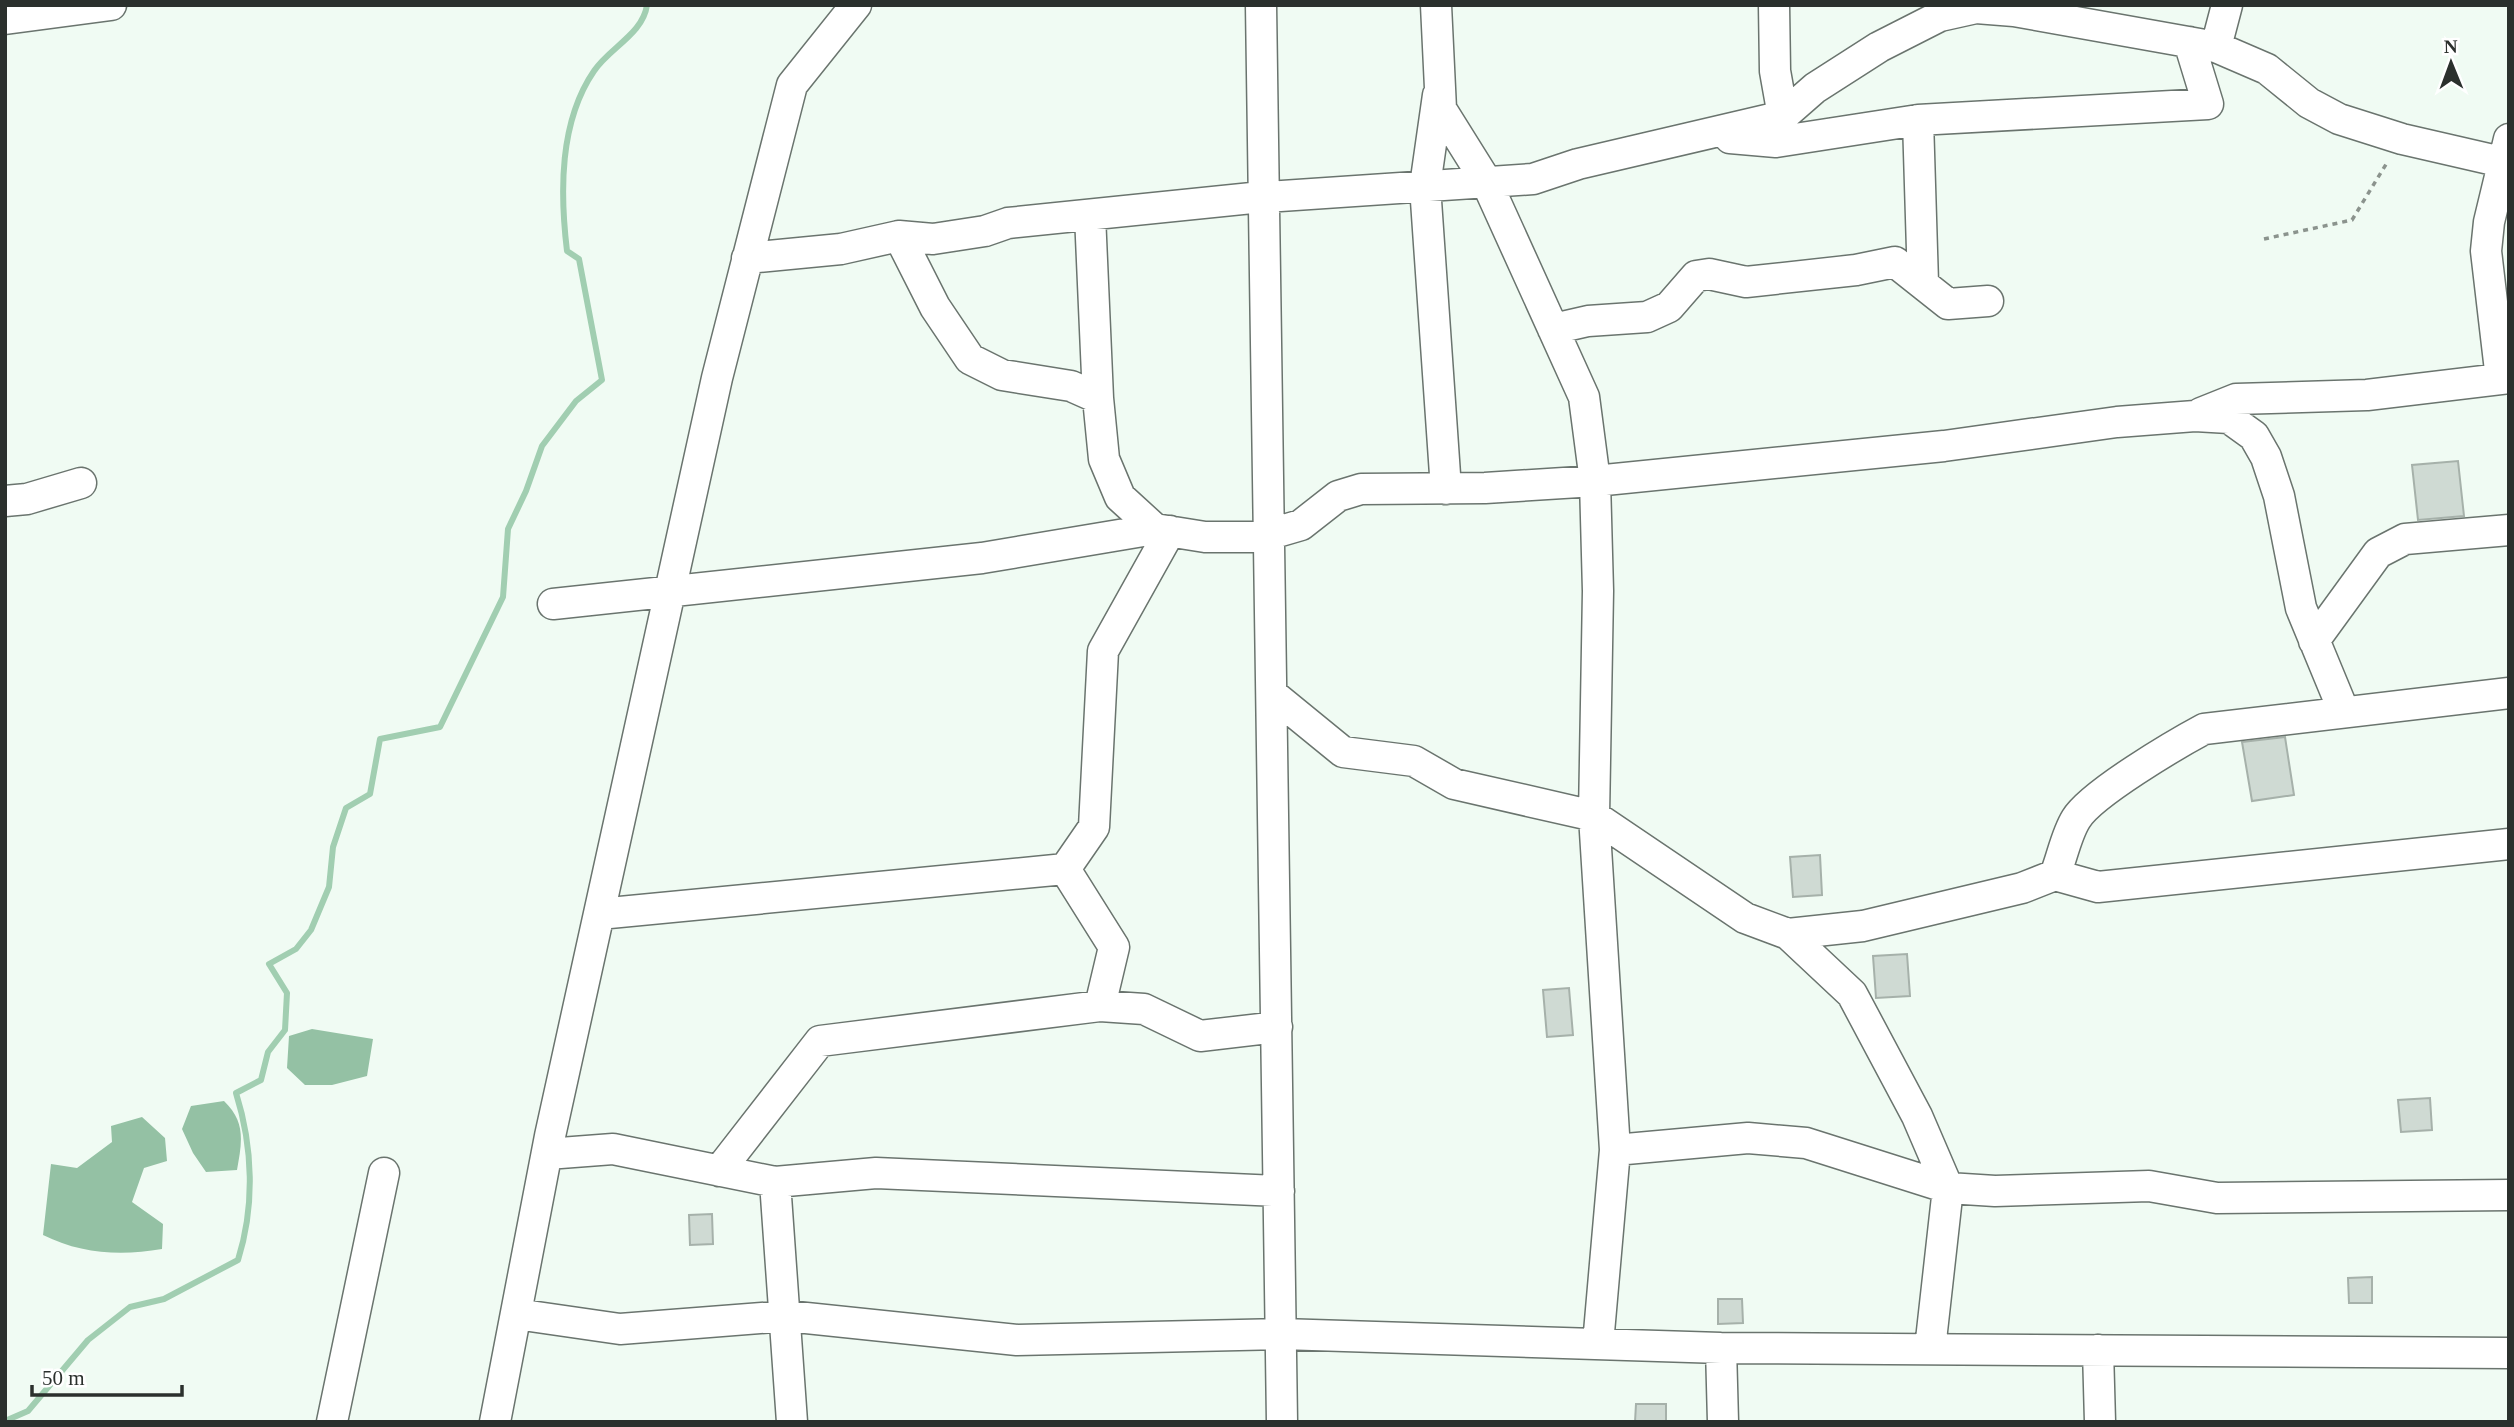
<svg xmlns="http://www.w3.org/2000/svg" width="2514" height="1427" viewBox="0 0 2514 1427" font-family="Georgia,serif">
  <rect width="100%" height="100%" fill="#f0fbf3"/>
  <!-- forest -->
  <path fill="#94c1a4" d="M312 1029 373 1039 367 1076 332 1085H305L287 1068 289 1036Z
    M224 1101C246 1122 242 1142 237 1170L206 1172 193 1153 182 1129 191 1106Z
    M142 1117 165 1138 167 1161 144 1168 132 1202 163 1224 162 1249C121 1256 81 1254 43 1235L51 1164 77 1168 112 1142 111 1126Z"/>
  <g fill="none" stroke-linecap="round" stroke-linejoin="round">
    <!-- stream -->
    <path stroke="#a1ceb1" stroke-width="6" d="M5 1421 28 1411 88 1340 130 1307 164 1299 238 1260C255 1206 253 1147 236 1093L261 1080 268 1052 285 1030 287 993 269 964 296 949 311 930 329 887 333 847 346 808 370 794 380 739 440 727 503 597 508 529 526 491 542 446 576 401 602 380 579 259 567 251C560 193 559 122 594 71 609 48 643 34 647 5"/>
  </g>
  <!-- building -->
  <path fill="#cfdad3" stroke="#a6b1aa" stroke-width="2" d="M2458 461 2464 516 2418 520 2412 465Z
    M2285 737 2294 795 2252 801 2242 742Z
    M1820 855 1822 895 1793 897 1790 857Z
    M1907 954 1910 996 1876 998 1873 956Z
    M1569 988 1573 1035 1547 1037 1543 990Z
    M2430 1098 2432 1130 2401 1132 2398 1100Z
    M712 1214 713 1244 690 1245 689 1215Z
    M2372 1277V1303H2349L2348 1278Z
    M1718 1299H1742L1743 1323 1718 1324Z
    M1636 1404H1666V1422H1635Z"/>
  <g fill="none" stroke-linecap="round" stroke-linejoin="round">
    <!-- minor casing -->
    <g stroke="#6a746e" stroke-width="33">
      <path id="minor" d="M1261 5 1282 1422
        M1436 5 1441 109 1486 181 1584 397 1595 481 1598 591 1594 816 1615 1150 1598 1344
        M1774 5 1775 71 1783 116
        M5 19 111 5
        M2216 47 2227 5
        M1438 95 1425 186 1446 489
        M1918 120 1923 283
        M1730 138 1776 142 1918 120 2208 104 2189 42
        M1090 215 1098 398 1104 459 1120 497 1155 529
        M899 236 935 307 970 359 1002 375 1071 386 1098 398
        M747 258 841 249 899 236 933 239 985 231 1008 223 1252 198 1533 179 1578 164 1783 116 1815 88 1879 47 1940 16 1976 8 2014 11 2216 47 2267 69 2309 103 2339 119 2402 139 2502 162 2509 166
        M1553 329 1588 321 1647 317 1669 307 1696 276 1709 274 1746 282 1856 270 1895 262 1948 304 1988 301
        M2501 379 2486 251 2489 222 2509 139
        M2201 413 2236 399 2367 395 2509 378
        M5 501 27 499 81 483
        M553 604 982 558 1155 529 1205 537H1260L1301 525 1338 496 1361 489 1485 488 1595 481 1944 446 2117 422 2195 416 2229 418 2254 436 2266 457 2279 496 2301 608 2344 712
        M2314 641 2378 553 2405 539 2509 530
        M1272 694 1343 752 1414 761 1454 784 1594 816 1745 918 1788 934 1852 994 1917 1116 1948 1188 1930 1349
        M2055 875C2062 858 2066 835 2076 819 2091 794 2176 744 2204 729L2509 693
        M599 914 1065 869
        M1788 934 1863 926 2022 888 2055 875 2098 887 2509 844
        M1100 1006 1114 947 1065 869 1094 827 1103 651 1170 531
        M1615 1150 1748 1138 1806 1143 1948 1188 1995 1191 2149 1186 2217 1198 2509 1195
        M547 1154 613 1149 775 1182 876 1173 1279 1191
        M719 1171 820 1041 1100 1006 1144 1009 1200 1036 1277 1027
        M775 1182 792 1422
        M516 1314 620 1329 787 1316 1017 1340 1281 1334 1721 1348 2509 1353
        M1721 1348 1723 1422
        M2098 1350 2100 1422
        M332 1422 384 1173
        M495 1422 550 1136 717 378 792 85 856 5"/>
    </g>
    <!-- path -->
    <path stroke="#8b938d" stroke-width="3.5" stroke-dasharray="5 5" stroke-linecap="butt" d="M2264 239 2352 220 2388 161"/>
    <!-- minor -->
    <use href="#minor" stroke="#fff" stroke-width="30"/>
  </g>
  <!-- border -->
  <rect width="2514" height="1427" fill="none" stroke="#2b302d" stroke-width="14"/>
  <!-- north arrow -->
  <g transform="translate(2451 63) rotate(359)" stroke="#ffffff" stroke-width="5" paint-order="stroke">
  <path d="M0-5L12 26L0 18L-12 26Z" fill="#2b302d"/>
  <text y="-10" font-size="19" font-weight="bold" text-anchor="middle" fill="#2b302d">N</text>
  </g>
  <!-- scale -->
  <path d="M32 1385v10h150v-10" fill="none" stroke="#2b302d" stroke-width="3.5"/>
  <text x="42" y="1385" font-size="21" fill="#2b302d" stroke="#ffffff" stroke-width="5" paint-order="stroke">50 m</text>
</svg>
